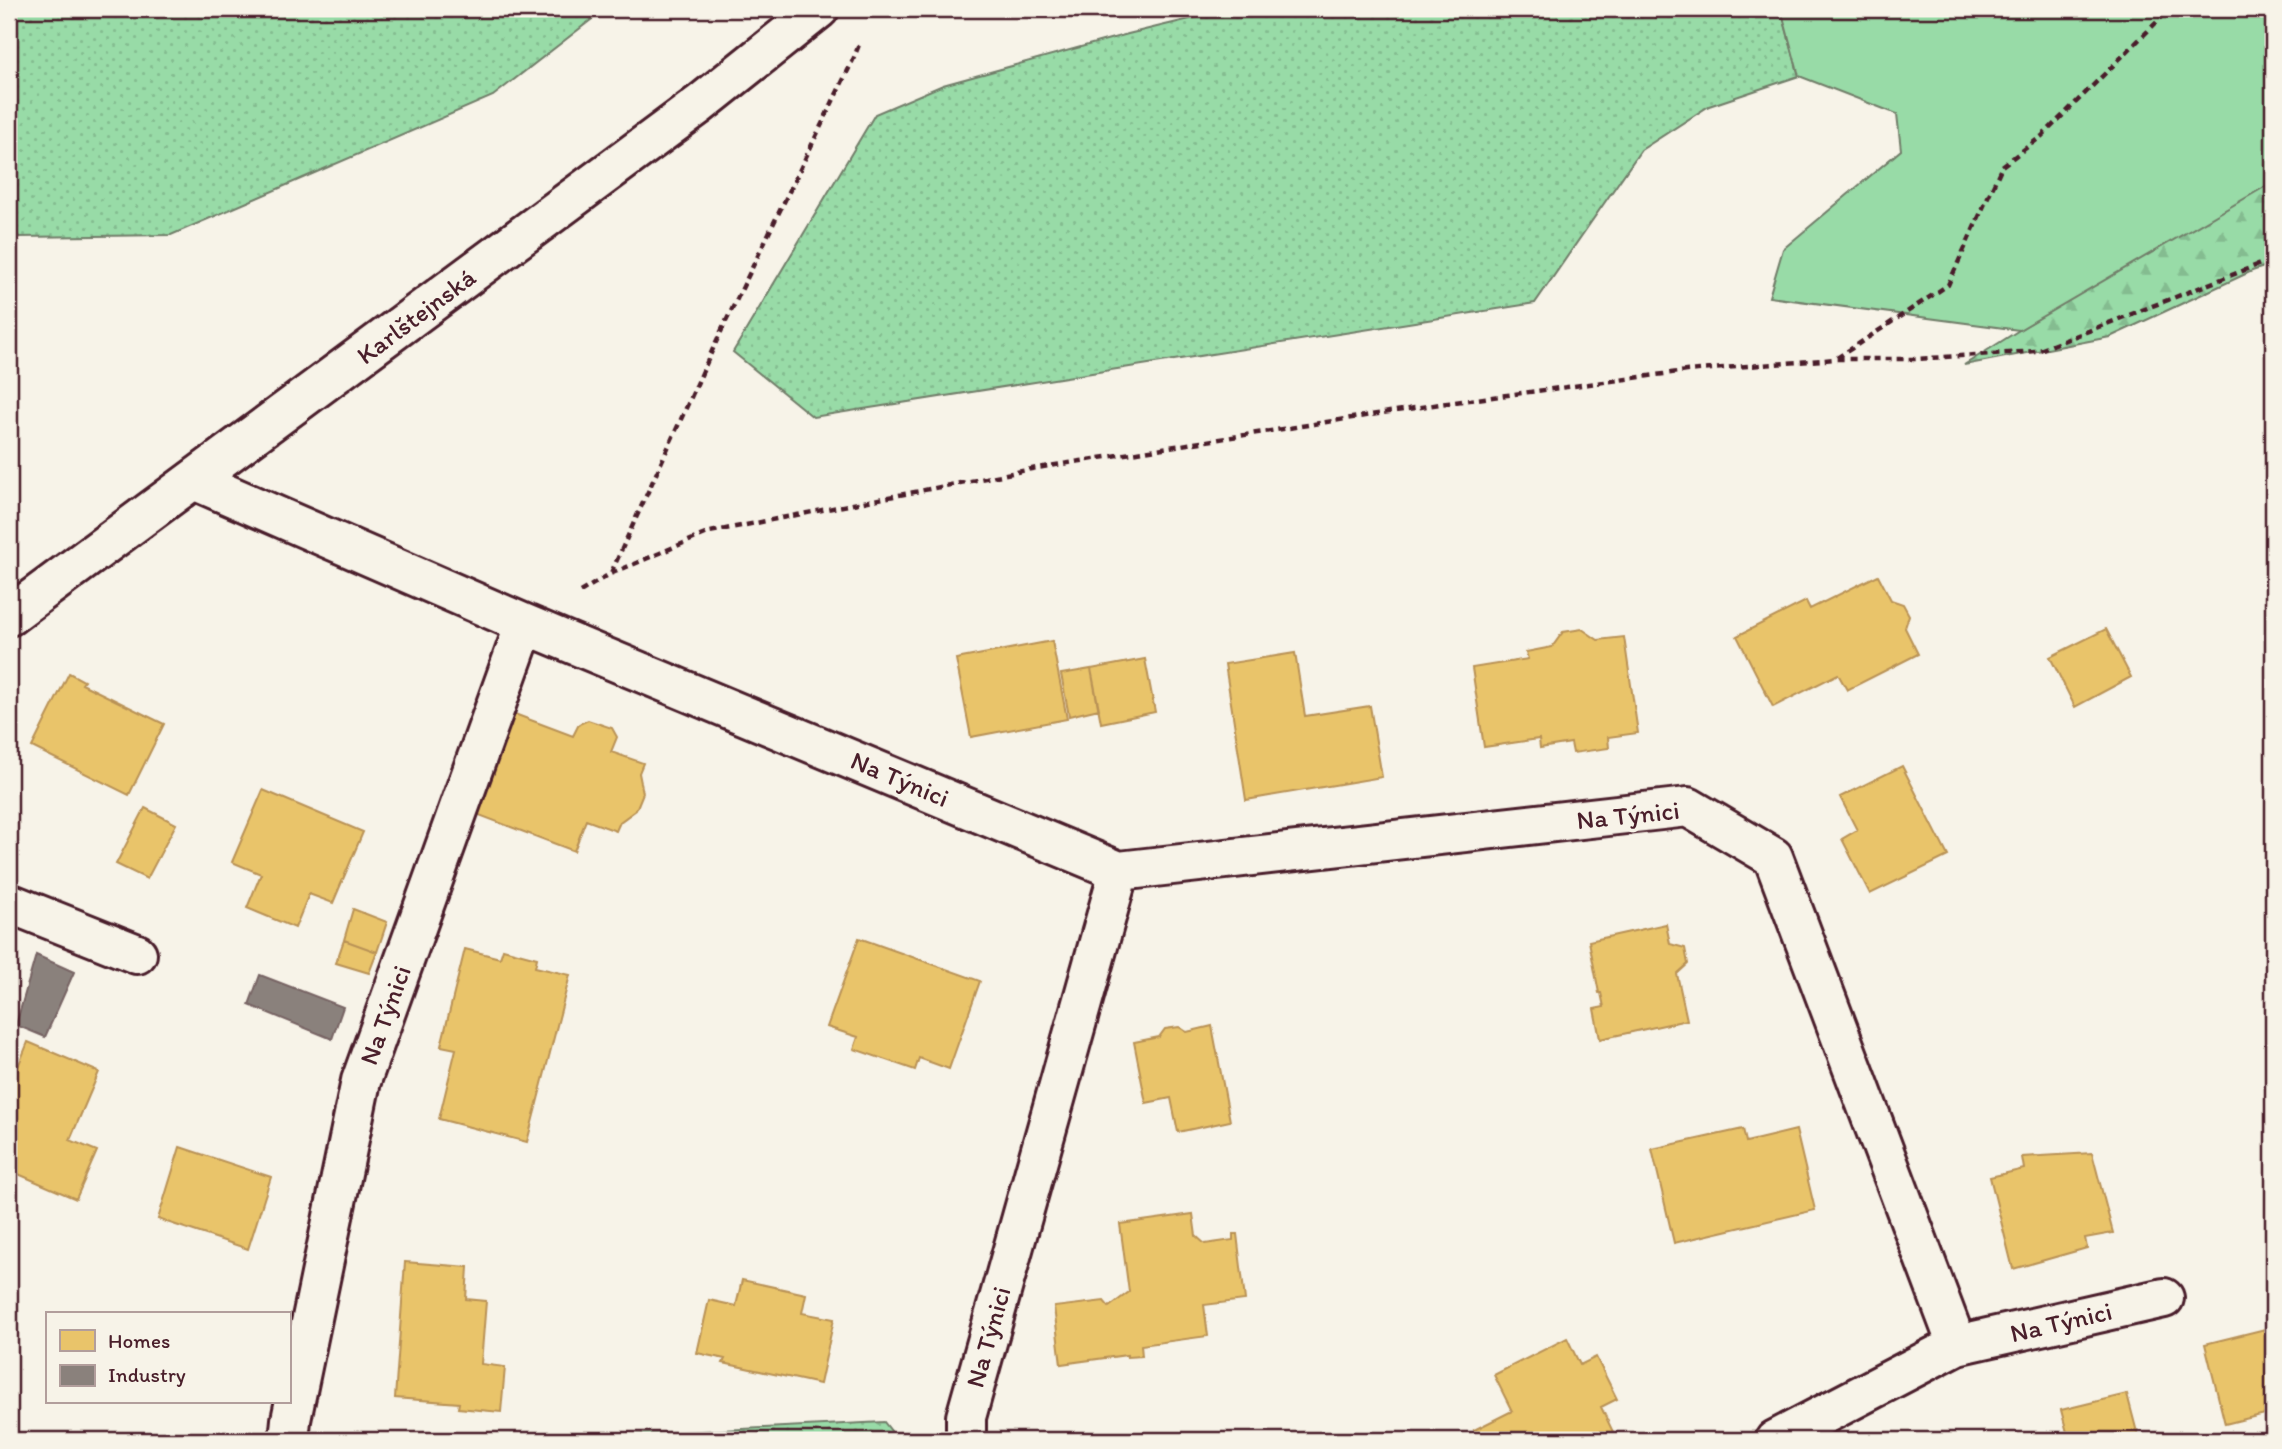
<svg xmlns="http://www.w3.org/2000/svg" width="2282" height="1449" viewBox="0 0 2282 1449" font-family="Itim,sans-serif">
  <defs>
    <pattern id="grass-dots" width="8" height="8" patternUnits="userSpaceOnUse" patternTransform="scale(1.75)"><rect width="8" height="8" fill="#98dba7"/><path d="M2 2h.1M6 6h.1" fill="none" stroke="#84bc90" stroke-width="1.8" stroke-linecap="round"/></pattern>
    <pattern id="forest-firs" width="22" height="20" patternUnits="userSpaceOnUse" patternTransform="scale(1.75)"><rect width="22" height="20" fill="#98dba7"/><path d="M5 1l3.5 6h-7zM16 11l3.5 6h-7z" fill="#84bc90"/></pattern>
  </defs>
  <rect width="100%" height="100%" fill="#f7f3e8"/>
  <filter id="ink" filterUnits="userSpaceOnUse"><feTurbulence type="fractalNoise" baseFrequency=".0143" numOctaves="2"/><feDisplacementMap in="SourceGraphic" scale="14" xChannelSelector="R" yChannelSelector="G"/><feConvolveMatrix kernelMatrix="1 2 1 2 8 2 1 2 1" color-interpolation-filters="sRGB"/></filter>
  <g filter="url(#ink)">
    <!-- grass -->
    <path fill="url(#grass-dots)" stroke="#717d69" stroke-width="2" d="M9 9H605L493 96 171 235 19 237 9 223Z
      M1231 9H1781L1799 76 1709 106 1641 150 1535 303 813 417 733 352 875 114 943 85 1128 34Z
      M884 1422 891 1431 893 1440H313V1436L641 1434Z"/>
    <!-- forest -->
    <path fill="url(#forest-firs)" stroke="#717d69" stroke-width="2" d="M2273 180V264L2252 271 2110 337 1964 365 2084 289Z"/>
    <!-- green -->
    <path fill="#98dba7" stroke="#717d69" stroke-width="2" d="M1781 9H2273V182L2019 330 1769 297 1783 249 1901 150 1897 114 1799 76Z"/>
    <!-- homes -->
    <path fill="#e9c46a" stroke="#b99257" stroke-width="2" d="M1878 575 1891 600 1903 604 1909 615 1905 628 1918 654 1847 690 1838 674 1773 707 1737 636 1806 601 1810 609Z
      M1582 629 1598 640 1624 637 1638 733 1608 737 1609 748 1573 753 1571 743 1540 748 1539 739 1484 747 1472 668 1528 659 1526 652 1552 647 1563 632Z
      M2106 629 2131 677 2075 707 2050 657Z
      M1052 641 1067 719 971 737 956 659Z
      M1295 653 1305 716 1370 706 1382 777 1246 800 1225 664Z
      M1145 659 1155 712 1101 723 1091 669Z
      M1091 669 1099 709 1069 716 1061 674Z
      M69 673 84 681 82 684 164 724 129 795 32 747Z
      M512 713 573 736 579 724 588 720 612 728 617 737 611 752 643 763 639 773 643 793 636 810 620 822 616 831 586 820 574 851 474 813Z
      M1902 766 1948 856 1870 894 1842 839 1857 830 1840 797Z
      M263 790 363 832 333 903 309 894 295 928 247 908 261 874 232 862Z
      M145 808 176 824 147 879 116 864Z
      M353 909 387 922 377 952 344 940Z
      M1666 924 1670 944 1685 948 1688 964 1677 974 1687 1020 1600 1039 1594 1009 1604 1007 1601 993H1599L1589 941Z
      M859 938 980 981 949 1069 919 1058 915 1070 854 1049 858 1037 827 1027Z
      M344 940 377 952 369 973 336 963Z
      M465 949 500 958 503 949 537 958 535 967 570 975 527 1142 439 1119 456 1049 441 1046Z
      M1212 1026 1230 1121 1178 1132 1171 1098 1146 1103 1134 1042 1159 1037 1165 1029 1179 1027 1187 1032Z
      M28 1042 99 1072 70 1140 97 1151 76 1199 9 1170V1089Z
      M1743 1129 1746 1142 1796 1130 1815 1210 1674 1243 1652 1149Z
      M180 1147 271 1177 248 1249 158 1219Z
      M2092 1153 2113 1233 2085 1238 2087 1248 2013 1269 1990 1177 2024 1169 2022 1157Z
      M1193 1214 1196 1236 1205 1244 1233 1240V1234H1237L1245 1300 1204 1305 1208 1336 1141 1345 1142 1356 1127 1357V1355L1061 1364 1054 1307 1104 1301 1109 1307 1129 1292 1120 1224Z
      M405 1262 468 1267 466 1299 486 1301 481 1364 505 1367 501 1412 458 1408 459 1403 395 1398Z
      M742 1280 806 1294 802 1313 834 1319 820 1384 723 1363 725 1359 697 1353 709 1300 736 1306Z
      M2273 1327V1412L2225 1424 2205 1344Z
      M1567 1338 1580 1365 1596 1357 1617 1399 1601 1407 1614 1434 1602 1440H1479L1474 1430 1512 1411 1494 1375Z
      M2127 1394 2139 1440H2069L2061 1410Z"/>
    <!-- industry -->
    <path fill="#8a817c" stroke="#776464" stroke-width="2" d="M36 955 74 972 45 1037 16 1025Z
      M260 975 343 1007 332 1039 249 1005Z"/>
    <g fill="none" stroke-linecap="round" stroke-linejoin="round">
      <!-- minor casing -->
      <g stroke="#4a1f2b" stroke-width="44">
        <path id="minor" d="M194 480 525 624 1119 871 1688 807 1773 857 1957 1345
          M9 903 137 954
          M289 1440 291 1420 361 1081 525 624
          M966 1440V1417L1119 871
          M1775 1440 1957 1345 2164 1298"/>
      </g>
      <!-- secondary casing -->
      <g stroke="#4a1f2b" stroke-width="44">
        <path id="secondary" d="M9 616 700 104 819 9"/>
      </g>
      <!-- path -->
      <path stroke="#4a1f2b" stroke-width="4.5" stroke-dasharray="7 5" stroke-linecap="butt" d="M1837 358 1948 285 2002 166 2042 136 2170 9
        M611 573 717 340 853 60 860 42
        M580 592 610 574 710 532 1037 468 1440 404 1686 371 1836 359H1915L2037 351 2273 259"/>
      <!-- minor -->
      <use href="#minor" stroke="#f7f3e8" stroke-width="38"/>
      <!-- secondary -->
      <use href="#secondary" stroke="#f7f3e8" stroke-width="38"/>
    </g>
  </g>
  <g text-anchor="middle" stroke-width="7" stroke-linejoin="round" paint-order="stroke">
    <!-- street labels -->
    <g font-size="26" fill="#4a1f2b" stroke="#f7f3e8">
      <text transform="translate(416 316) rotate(-37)" y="9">Karlštejnská</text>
      <text transform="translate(900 779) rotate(23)" y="9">Na Týnici</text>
      <text transform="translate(1628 815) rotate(-6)" y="9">Na Týnici</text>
      <text transform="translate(385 1015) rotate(-70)" y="9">Na Týnici</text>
      <text transform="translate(2061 1322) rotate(-13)" y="9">Na Týnici</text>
      <text transform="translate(988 1337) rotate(-74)" y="9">Na Týnici</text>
    </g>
  </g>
  <!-- margin -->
  <rect width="2282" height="1449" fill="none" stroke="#f7f3e8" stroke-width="35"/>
  <rect x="18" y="18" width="2247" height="1414" fill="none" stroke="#4a1f2b" stroke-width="2.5" filter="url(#ink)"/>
  <!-- legend -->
  <rect x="46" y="1312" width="245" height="91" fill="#f7f3e8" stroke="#b29e9c" stroke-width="2"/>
  <rect x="60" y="1330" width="35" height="21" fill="#e9c46a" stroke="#b29e9c" stroke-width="2"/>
  <text x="108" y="1348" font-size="21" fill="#4a1f2b">Homes</text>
  <rect x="60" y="1365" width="35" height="21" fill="#8a817c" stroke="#b29e9c" stroke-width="2"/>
  <text x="108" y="1382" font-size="21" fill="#4a1f2b">Industry</text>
</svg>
